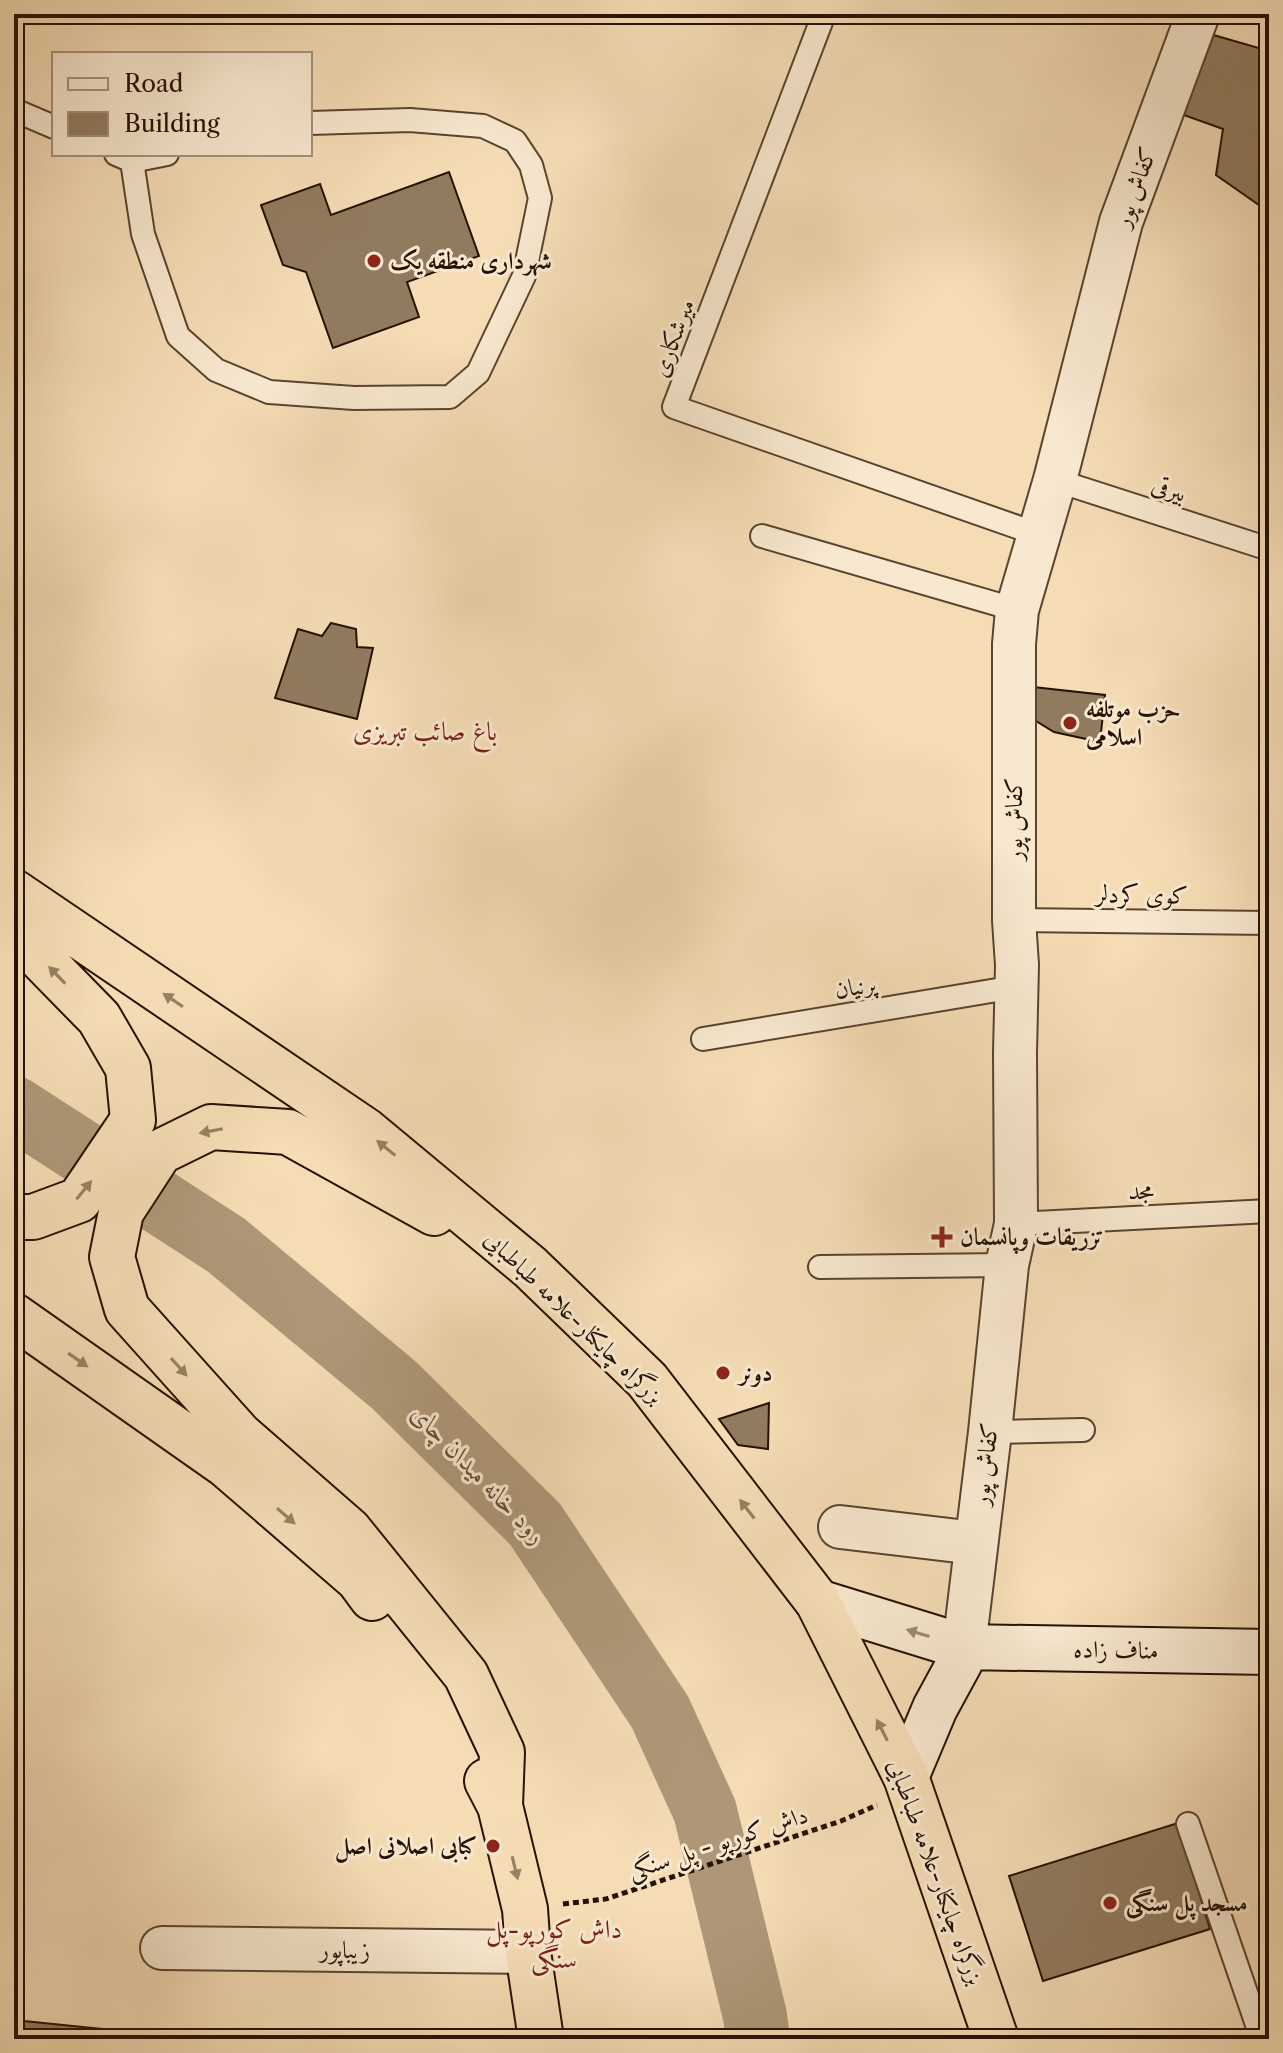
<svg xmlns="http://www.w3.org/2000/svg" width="1283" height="2053" viewBox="0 0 1283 2053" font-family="'Libre Caslon Text',Amiri,serif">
  <rect width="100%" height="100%" fill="#f5dcb5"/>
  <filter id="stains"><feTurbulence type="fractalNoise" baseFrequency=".0025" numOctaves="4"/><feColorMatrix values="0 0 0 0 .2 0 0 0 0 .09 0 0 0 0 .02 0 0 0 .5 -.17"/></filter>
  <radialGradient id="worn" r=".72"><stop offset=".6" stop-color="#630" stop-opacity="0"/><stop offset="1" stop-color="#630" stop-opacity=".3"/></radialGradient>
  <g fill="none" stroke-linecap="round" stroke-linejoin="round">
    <!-- river -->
    <path stroke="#ae9778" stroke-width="64" d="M14 1108 226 1245 394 1385 535 1524 660 1712 705 1811 755 2016 758 2039"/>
  </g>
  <!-- building -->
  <path fill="#917b5f" stroke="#251202" stroke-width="2" d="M1210 34 1269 51V212L1216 175 1223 129 1178 113Z
    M449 172 479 256 407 282 419 317 333 348 306 272 283 265 261 205 320 184 331 215Z
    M331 623 356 629 357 647 373 648 357 719 275 698 298 629 322 636Z
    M1024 686 1105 695 1100 742 1054 732 1023 713Z
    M769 1403 768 1449 738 1445 719 1419Z
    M1178 1823 1210 1929 1043 1981 1009 1876Z
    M14 2020 141 2033V2039H14Z"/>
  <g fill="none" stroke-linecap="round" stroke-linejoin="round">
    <!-- lane casing -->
    <g stroke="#59442f" stroke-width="26">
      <path id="lane" d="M824 14 674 407 1040 535
        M14 110 54 127
        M116 154 132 161 143 234 178 336 216 370 269 392 354 398 450 397 478 373 524 276 540 198 531 165 515 141 483 126 410 120 310 123
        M132 161 167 154
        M1055 480 1266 548
        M762 536 1017 610
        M1014 920 1269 923
        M703 1039 1015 987
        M1016 1224 1269 1211
        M820 1267 1007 1265
        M990 1432 1083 1430
        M1188 1824 1262 2039"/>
    </g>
    <!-- street casing -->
    <g stroke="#59442f" stroke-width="46">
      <path id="street" d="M840 1527 975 1543
        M964 1647 990 1432 1007 1265 1016 1224 1015 1053 1017 965 1014 920V644L1017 610 1055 480 1121 222 1198 14
        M162 1948 528 1952"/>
    </g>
    <!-- secondary casing -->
    <g stroke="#251202" stroke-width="48">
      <path id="secondary" d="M818 1602 964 1647 960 1662 935 1708 906 1777
        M964 1647 1269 1652"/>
    </g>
    <!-- highway casing -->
    <g stroke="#251202" stroke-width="48">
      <path id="highway" d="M14 892 365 1130 530 1267 647 1380 818 1602 906 1777 996 2039
        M14 931 99 1018 128 1068 133 1120 79 1200 33 1217H14
        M434 1213 288 1132 211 1127 160 1152 121 1212 112 1257 127 1309 239 1434 349 1530 466 1675 502 1752 500 1806
        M14 1316 226 1465 358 1579 372 1598
        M487 1781 500 1806 525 1909 528 1952 541 2039"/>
    </g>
    <!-- path -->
    <path stroke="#251202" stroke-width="5" stroke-dasharray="6 4" stroke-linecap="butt" d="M563 1904 606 1899 841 1821 877 1805"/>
    <!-- lane -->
    <use href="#lane" stroke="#f8e8cf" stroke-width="22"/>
    <!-- street -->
    <use href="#street" stroke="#f8e8cf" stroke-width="42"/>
    <!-- secondary -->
    <use href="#secondary" stroke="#f8e8cf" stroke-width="44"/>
    <!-- highway -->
    <use href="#highway" stroke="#f5dcb5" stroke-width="44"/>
  </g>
  <!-- one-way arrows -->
  <defs><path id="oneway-solid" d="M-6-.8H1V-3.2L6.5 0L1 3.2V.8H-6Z" transform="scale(2)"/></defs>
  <g fill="#978164">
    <use href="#oneway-solid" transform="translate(57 975) rotate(-134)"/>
    <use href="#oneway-solid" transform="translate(173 1000) rotate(-146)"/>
    <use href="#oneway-solid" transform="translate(211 1131) rotate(169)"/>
    <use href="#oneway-solid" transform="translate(386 1148) rotate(-141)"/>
    <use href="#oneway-solid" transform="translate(84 1190) rotate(-51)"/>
    <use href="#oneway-solid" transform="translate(78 1360) rotate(35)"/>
    <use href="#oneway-solid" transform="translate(179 1367) rotate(48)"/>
    <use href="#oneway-solid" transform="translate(747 1509) rotate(-128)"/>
    <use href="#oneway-solid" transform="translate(286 1516) rotate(41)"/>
    <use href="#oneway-solid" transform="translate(882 1730) rotate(-117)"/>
    <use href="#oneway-solid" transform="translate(515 1868) rotate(76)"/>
  </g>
  <use fill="#998873" href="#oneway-solid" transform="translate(918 1633) rotate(-163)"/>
  <!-- markers -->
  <g fill="#8f2418" stroke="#f8e8cf" stroke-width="3">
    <circle cx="374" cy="261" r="8"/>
    <circle cx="1070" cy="723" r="8"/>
    <path d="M938 1225h8v8h8v8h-8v8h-8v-8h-8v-8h8z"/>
    <circle cx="723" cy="1373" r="8"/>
    <circle cx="493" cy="1846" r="8"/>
    <circle cx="1110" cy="1903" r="8"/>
  </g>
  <g text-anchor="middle" stroke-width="6" stroke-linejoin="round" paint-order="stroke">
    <!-- street labels -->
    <g font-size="24" fill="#251202" stroke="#f8e8cf">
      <text transform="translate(1135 187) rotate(-70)" y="8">کفاش پور</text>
      <text transform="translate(673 338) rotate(-69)" y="8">میرشکاری</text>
      <text transform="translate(1169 489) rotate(18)" y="8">بیرقی</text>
      <text transform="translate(1014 819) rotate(-90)" y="8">کفاش پور</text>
      <text transform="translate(1142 895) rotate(1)" y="8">کوی کردلر</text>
      <text transform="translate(855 987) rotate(-9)" y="8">پرنیان</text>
      <text transform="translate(1141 1191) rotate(-3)" y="8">مجد</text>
      <text transform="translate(574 1317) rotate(44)" y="8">بزرگراه چایکنار-علامه طباطبایی</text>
      <text transform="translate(985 1464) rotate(-83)" y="8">کفاش پور</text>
      <text transform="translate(1116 1650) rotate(1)" y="8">مناف زاده</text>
      <text transform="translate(718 1843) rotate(-18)" y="8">داش کورپو - پل سنگی</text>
      <text transform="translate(936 1872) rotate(70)" y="8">بزرگراه چایکنار-علامه طباطبایی</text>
      <text transform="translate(345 1950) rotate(1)" y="8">زیباپور</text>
    </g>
    <!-- poi labels -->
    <g font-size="24" font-weight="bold" fill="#251202" stroke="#f8e8cf" text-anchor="start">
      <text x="390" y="269">شهرداری منطقه یک</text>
      <text x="1086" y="717">حزب موتلفه<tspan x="1086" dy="28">اسلامی</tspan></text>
      <text x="960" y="1245">تزریقات وپانسمان</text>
      <text x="739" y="1381">دونر</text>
      <text x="477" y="1854" text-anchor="end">کبابی اصلانی اصل</text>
      <text x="1126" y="1911">مسجد پل سنگی</text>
    </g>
    <!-- neighbourhood labels -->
    <g font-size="26" fill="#7a1f14" stroke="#f8e8cf">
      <text x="425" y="740">باغ صائب تبریزی</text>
      <text x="554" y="1938">داش کورپو-پل<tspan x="554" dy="30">سنگی</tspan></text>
    </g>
    <!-- water labels -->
    <g font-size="26" font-style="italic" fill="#634e37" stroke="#f8e8cf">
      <text transform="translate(479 1474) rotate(46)" y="9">رود خانه میدان چای</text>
    </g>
  </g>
  <!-- margin -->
  <rect width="1283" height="2053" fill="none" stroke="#f5dcb5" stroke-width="48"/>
  <rect x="16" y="16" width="1251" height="2021" fill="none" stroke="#251202" stroke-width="4"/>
  <rect x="24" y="24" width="1235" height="2005" fill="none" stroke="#251202" stroke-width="2"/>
  <!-- legend -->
  <rect x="52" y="52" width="260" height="104" fill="#f8e8cf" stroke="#a4927d" stroke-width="2"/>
  <rect x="68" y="78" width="40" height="12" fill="#f8e8cf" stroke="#a4927d" stroke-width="2"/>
  <text x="124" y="92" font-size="24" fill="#251202">Road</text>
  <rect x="68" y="112" width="40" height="24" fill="#917b5f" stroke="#a4927d" stroke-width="2"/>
  <text x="124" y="132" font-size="24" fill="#251202">Building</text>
  <rect width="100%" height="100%" filter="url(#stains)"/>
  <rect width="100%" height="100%" fill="url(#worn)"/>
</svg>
